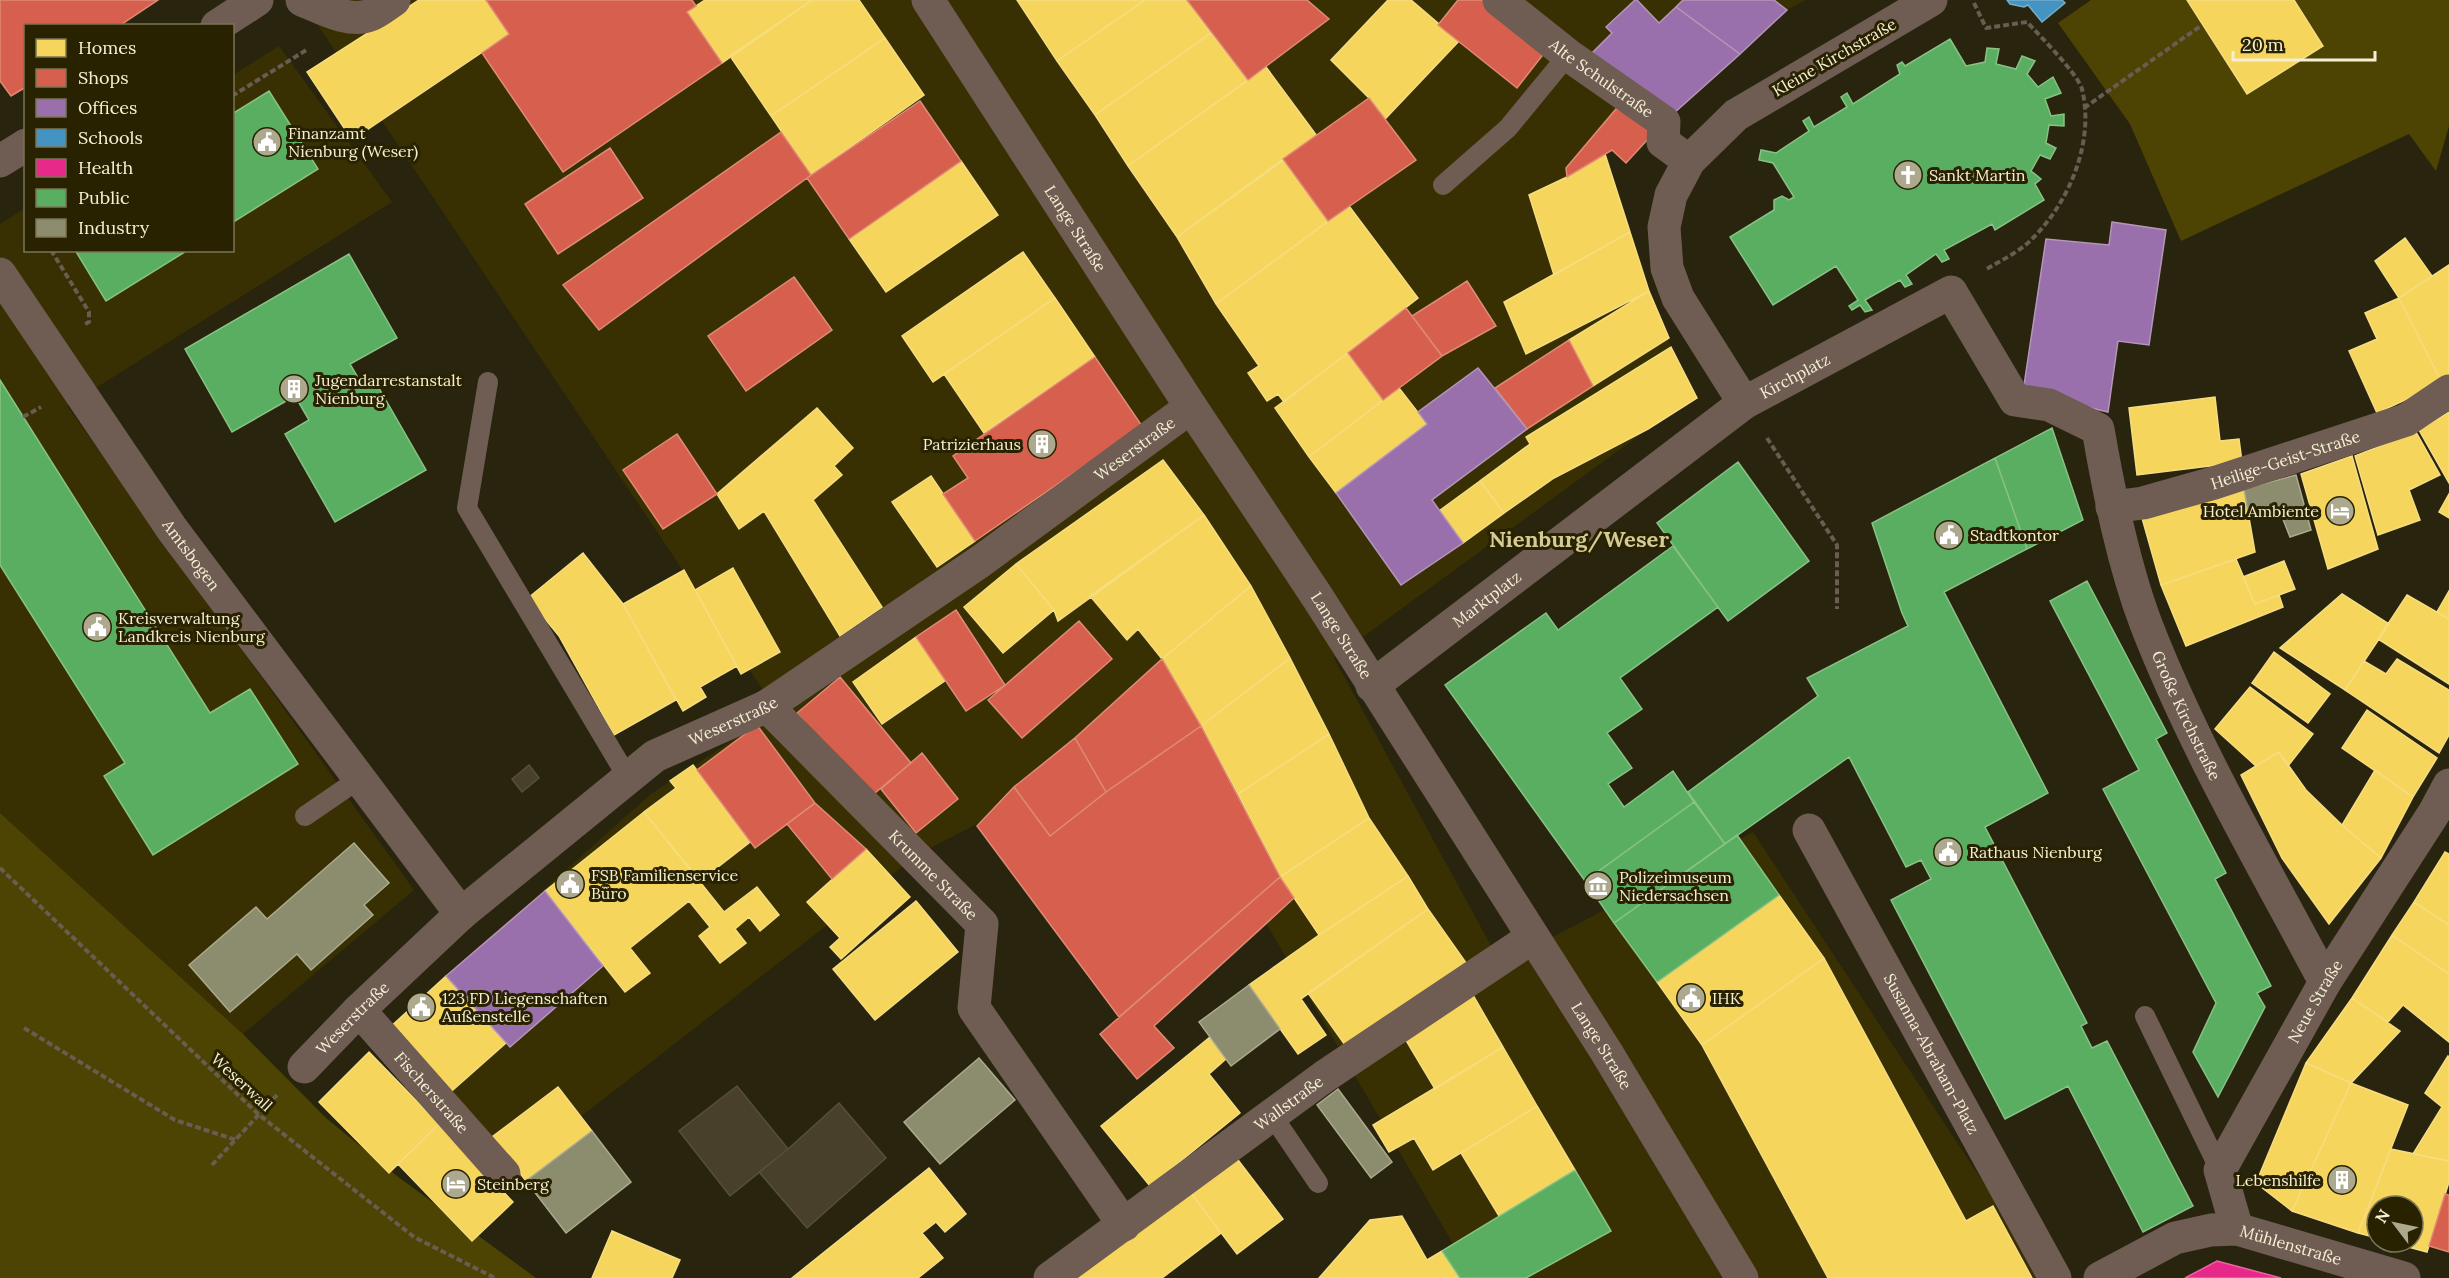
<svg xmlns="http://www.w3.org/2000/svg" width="2449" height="1278" viewBox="0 0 2449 1278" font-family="Lora,serif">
  <rect width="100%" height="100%" fill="#28240e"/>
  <!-- built -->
  <path fill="#383002" d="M301 0H1806L1787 10 1660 126 1626 163 1612 151 1605 155 1649 291 1671 347 1697 398 1648 429 1334 658 1501 964 1753 832 2046 1278H1473L1155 733 920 853 511 1171 388 1029 651 794 777 711Z
    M279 46 392 202 67 406 414 890 243 1034 0 813V224L25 208 26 250H232L233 75Z"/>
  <!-- green -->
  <path fill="#4d4403" d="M2091 0H2449V126L2436 171 2409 134 2181 241 2130 124 2058 23Z
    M0 813 243 1034 326 1118 397 1176 536 1278H0Z"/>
  <!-- homes -->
  <path fill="#f6d55c" stroke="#f6dd80" stroke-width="1.5" d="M419 0H486L509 34 352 140 307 72Z
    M705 0H812L722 63 687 12Z
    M812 0H859L885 38 771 116 730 56Z
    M1017 0H1145L1057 61Z
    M1145 0H1187L1211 33 1095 115 1057 61Z
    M1388 0H1411L1459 41 1385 119 1369 98 1331 60Z
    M2187 0H2294L2323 46 2247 94Z
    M1211 33 1248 80 1128 166 1095 115Z
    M885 38 924 95 811 175 771 116Z
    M1266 67 1317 136 1177 237 1128 166Z
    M1605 154 1630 232 1554 275 1529 195 1567 177Z
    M1283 159 1328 221 1216 304 1177 237Z
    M961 161 998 215 886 292 849 239Z
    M1349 206 1418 298 1284 402 1278 394 1267 401 1248 373 1259 366 1216 304Z
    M1630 232 1649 291 1526 354 1504 302Z
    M2405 238 2432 276 2399 298 2375 261Z
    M1023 252 1055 298 933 382 902 336Z
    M2449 265V379L2442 383 2399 298Z
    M1649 291 1669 338 1593 386 1569 340Z
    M1055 298 1095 357 984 433 944 374Z
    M2399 298 2442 383 2377 413 2349 351 2377 339 2365 313Z
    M1671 347 1697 398 1648 429 1554 478 1504 513 1480 481 1530 444 1526 437Z
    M1348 353 1383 400 1309 457 1275 408Z
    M1399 388 1427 424 1336 493 1309 457Z
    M2215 397 2220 441 2239 439 2242 462 2137 475 2129 408Z
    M817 408 853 448 834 466 842 475 813 500 882 607 840 636 764 511 739 529 717 494Z
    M2449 412V483L2419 430Z
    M2416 432 2440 475 2409 490 2420 520 2378 535 2355 456Z
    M2352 456 2378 549 2328 569 2301 474Z
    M1163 460 1204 515 1058 621 1054 610 1016 564Z
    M931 476 975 541 937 567 892 502Z
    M1480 481 1504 513 1463 543 1439 511Z
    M2244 489 2255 552 2161 585 2142 518Z
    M2449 494V518L2439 512Z
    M1204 515 1251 586 1162 659 1138 629 1127 640 1090 596Z
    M583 553 623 604 676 700 614 735 559 636 528 598Z
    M2236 559 2255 604 2279 595 2283 607 2186 646 2161 585Z
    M2284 561 2295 589 2255 604 2243 577Z
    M1016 564 1054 610 1003 653 964 607Z
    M733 568 780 652 741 674 695 590Z
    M684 570 737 666 700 687 706 697 683 711 623 604Z
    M1251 586 1290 658 1201 726 1162 659Z
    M2449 591V619L2437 612Z
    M2342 594 2389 624 2345 690 2280 648Z
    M2407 595 2449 619V684L2378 639Z
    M916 637 946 680 882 724 853 682Z
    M2274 652 2330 694 2308 723 2252 683Z
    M1290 658 1329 734 1238 794 1201 726Z
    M2397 659 2449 690V735L2439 753 2345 690 2364 661 2386 674Z
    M2250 687 2313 734 2288 766 2279 752 2256 766 2215 729Z
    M2367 710 2437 758 2413 797 2342 748Z
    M1329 734 1369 818 1280 877 1238 794Z
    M2279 752 2306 790 2342 825 2381 858 2329 924 2282 858 2241 775Z
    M693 765 750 842 700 881 644 812 676 788 670 781Z
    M2375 770 2413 797 2381 858 2342 825Z
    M644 812 724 912 757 887 779 915 760 931 749 917 735 929 746 943 720 963 699 936 710 927 689 901 630 948 650 973 625 992 545 891Z
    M1369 818 1408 876 1319 935 1280 877Z
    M866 849 910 897 841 959 830 947 840 938 807 902Z
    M2445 852 2449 854V925L2414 902Z
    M1408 876 1428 909 1301 999 1326 1035 1298 1054 1249 985 1319 935Z
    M1779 895 1824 958 1702 1045 1657 982Z
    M916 901 958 952 875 1020 833 969Z
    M2414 902 2449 925V974L2392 935Z
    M1428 909 1469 967 1350 1052 1308 993Z
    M2392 935 2449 974V1042L2403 1005 2388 1022 2352 998Z
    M1824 958 1966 1221 1993 1206 2032 1278H1828L1702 1045Z
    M446 976 506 1043 445 1097 387 1030Z
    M1470 990 1503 1047 1435 1089 1401 1032Z
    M2352 998 2400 1031 2351 1083 2306 1063Z
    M1210 1037 1226 1059 1209 1074 1240 1113 1150 1186 1101 1126Z
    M1503 1047 1537 1106 1433 1170 1414 1138 1389 1152 1373 1125Z
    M369 1052 439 1124 389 1173 319 1102Z
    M2448 1056 2449 1057V1161L2413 1154 2442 1107 2425 1093Z
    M2306 1063 2351 1083 2292 1211 2256 1183Z
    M2351 1083 2408 1105 2358 1233 2292 1211Z
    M558 1087 592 1131 526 1181 492 1137Z
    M1537 1106 1575 1170 1499 1216 1461 1153Z
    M439 1124 513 1202 472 1241 398 1164Z
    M2391 1149 2449 1161V1182L2427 1252 2390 1242H2413V1206H2377V1238L2358 1233Z
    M1235 1156 1283 1219 1237 1254 1189 1190Z
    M929 1168 966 1214 945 1232 936 1222 922 1233 943 1258 918 1278H792Z
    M1189 1190 1221 1233 1162 1278H1075Z
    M1402 1216 1427 1260 1442 1251 1460 1278H1319L1370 1220Z
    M612 1231 680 1260 672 1278H592Z"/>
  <!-- shops -->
  <path fill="#d6604d" stroke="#df8b76" stroke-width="1.5" d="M0 0H158L119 26H26V87L11 96 0 81Z
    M486 0H692L696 6 687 12 722 63 563 172 482 53 509 34Z
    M1187 0H1307L1329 19 1248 80Z
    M1458 0H1489L1549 47 1517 88 1438 25Z
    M1369 98 1416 160 1328 221 1283 159Z
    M920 101 961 161 849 239 807 178Z
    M1616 109 1660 126 1626 163 1612 150 1567 177 1566 168Z
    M781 132 811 175 599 330 563 285Z
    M610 148 643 198 558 254 525 204Z
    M794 277 832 330 746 391 708 336Z
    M1467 281 1496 326 1442 356 1412 316Z
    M1406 308 1442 356 1383 400 1348 353Z
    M1569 340 1593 386 1527 429 1495 388Z
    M1095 357 1142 426 975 541 943 494 968 478 953 456Z
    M677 434 717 494 663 529 623 470Z
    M956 610 1005 685 966 711 916 637Z
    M1079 621 1112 659 1022 738 988 700Z
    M1162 659 1201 726 1106 792 1075 738Z
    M840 677 911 763 869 798 797 713Z
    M757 725 815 803 755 848 697 770Z
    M1201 726 1280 877 1119 1017 977 826 1014 787 1050 836 1106 792Z
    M1075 738 1106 792 1050 836 1014 787Z
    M922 753 958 799 916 833 881 789Z
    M815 803 866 849 832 879 787 824Z
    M1280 877 1294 898 1154 1026 1174 1048 1137 1079 1100 1034Z
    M2445 1194 2449 1195V1252L2429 1246Z"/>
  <!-- offices -->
  <path fill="#9970ab" stroke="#b596b8" stroke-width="1.5" d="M1635 0H1637L1659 23 1676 7 1740 54 1664 122 1589 56 1612 33 1606 27Z
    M1683 0H1774L1787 10 1740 54 1676 7Z
    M2112 222 2166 230 2149 345 2118 341 2108 412 2023 392 2046 239 2109 245Z
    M1478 368 1527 429 1432 500 1463 543 1401 585 1336 493 1427 424 1418 412Z
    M545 891 603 966 510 1047 446 976Z"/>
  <!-- schools -->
  <path fill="#4393c3" stroke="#78afc8" stroke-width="1.5" d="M2007 0H2062L2065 3 2042 22 2028 5 2024 7 2010 4Z"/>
  <!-- health -->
  <path fill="#e7298a" stroke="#eb65a0" stroke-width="1.5" d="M2217 1261 2281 1278H2185Z"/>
  <!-- public -->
  <path fill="#5aae61" stroke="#88c284" stroke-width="1.5" d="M1950 39 1966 66 1985 62 1987 48 1999 49 1996 64 2016 69 2022 56 2035 61 2027 74 2038 87 2053 77 2061 93 2045 99 2051 116 2064 114V126L2049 125 2046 143 2056 148 2050 159 2040 155 2031 171 2041 179 2035 184 2044 200 1995 230 1992 224 1944 250 1949 259 1942 262 1936 254 1906 275 1912 284 1905 287 1900 280 1865 300 1872 310 1865 312 1860 305 1852 310 1849 306 1858 300 1836 266 1773 305 1730 237 1774 210V200L1782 196 1789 200 1794 197 1773 163 1759 160 1761 150 1776 153 1809 131 1803 121 1809 117 1814 127 1847 107 1841 97 1847 93 1853 104 1900 74 1897 65 1902 62 1905 66Z
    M269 91 318 169 232 223V114Z
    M75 250H188L106 301Z
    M349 254 397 338 350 364 361 383 372 376 426 470 335 522 285 434 309 420 295 396 232 432 185 349Z
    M0 380 210 713 250 689 298 764 153 855 104 776 125 763 0 565Z
    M2052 428 2083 520 2027 549 1995 458Z
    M1995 458 2027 549 1944 592 2048 793 1985 827 2087 1023 2081 1026 2092 1048 2107 1041 2193 1206 2143 1232 2068 1086 2005 1119 1891 900 1931 879 1921 860 1906 867 1849 757 1725 844 1688 792 1818 696 1807 678 1908 626 1902 613 1872 523Z
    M1738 462 1809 561 1728 621 1657 523Z
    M1673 546 1718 607 1620 678 1642 709 1607 733 1632 768 1608 784 1624 807 1673 771 1694 802 1585 881 1445 685 1546 613 1558 630Z
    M2087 581 2167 733 2156 739 2226 873 2215 879 2271 986 2257 993 2265 1007 2218 1097 2193 1052 2216 1003 2103 789 2139 770 2050 601Z
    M1694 802 1725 844 1614 923 1585 881Z
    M1737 835 1779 895 1657 982 1614 923Z
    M1575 1170 1611 1231 1526 1278H1460L1442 1251Z"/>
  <!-- industry -->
  <path fill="#8c8c6e" stroke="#acaa8d" stroke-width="1.5" d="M2296 475 2311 530 2290 537 2277 504 2248 512 2244 489Z
    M354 843 389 883 364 905 373 915 311 970 297 954 230 1012 189 965 256 907 267 919Z
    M1249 985 1280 1029 1231 1066 1199 1022Z
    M979 1058 1015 1100 940 1164 904 1122Z
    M1338 1089 1392 1162 1371 1178 1317 1105Z
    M592 1131 631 1182 566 1233 526 1181Z"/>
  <!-- building -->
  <path fill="#48402b" stroke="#564f3c" stroke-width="1.5" d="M529 765 539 778 522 792 512 779Z
    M737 1086 788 1149 730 1196 679 1131Z
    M839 1103 886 1158 807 1228 759 1172 788 1149Z"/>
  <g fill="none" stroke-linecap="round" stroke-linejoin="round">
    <!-- path -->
    <path stroke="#695c51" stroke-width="4" stroke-dasharray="6 3" stroke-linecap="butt" d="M1974 3 1986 28 2027 22C2040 36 2077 73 2082 89 2095 142 2069 203 2031 240 2019 252 2000 261 1985 270
      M232 96 308 49
      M2084 108 2202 25
      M51 250 89 312V322L85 324
      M23 417 41 407
      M1767 438 1837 545V609
      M0 868 258 1114 414 1237 495 1278
      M24 1028 175 1120 236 1140
      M212 1165 277 1095"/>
    <!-- lane -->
    <path stroke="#6f5c52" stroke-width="20" d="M1443 185 1508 128 1568 55
      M488 382 467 508 628 778
      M305 816 359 779
      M2145 1016 2220 1170
      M1272 1115 1318 1183"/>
    <!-- street -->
    <g stroke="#6f5c52" stroke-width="33">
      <path d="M302 0C320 7 350 24 370 15 378 12 386 5 394 0"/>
      <path id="s1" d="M928 0 1191 407 1318 598 1607 1053 1742 1278"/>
      <path id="s2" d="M1499 0 1568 55 1664 122 1663 142 1689 161"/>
      <path id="s3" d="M1931 0 1736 115 1689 161 1671 195 1664 227 1667 268 1678 298 1744 403 1951 292 2015 400 2049 405 2098 429C2109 493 2123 563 2146 624 2194 748 2263 865 2325 982"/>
      <path d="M217 26 257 0"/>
      <path d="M0 161 26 145"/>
      <path id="s4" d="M0 274 172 529 461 914"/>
      <path id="s5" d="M2112 507 2143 503 2214 483 2406 420 2449 391"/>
      <path id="s6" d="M1372 686 1744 403"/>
      <path id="s7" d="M767 706 982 924 974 1008 1124 1225"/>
      <path id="s8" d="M1809 830 2055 1278"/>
      <path id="s9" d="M359 1010 504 1174"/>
      <path id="s10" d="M304 1067 359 1010 461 914 655 756 767 706 981 561 1191 407"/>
      <path id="s11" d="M2237 1229 2220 1170 2325 982 2434 813 2449 785"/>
      <path id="s12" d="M1050 1278 1325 1076 1533 937"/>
      <path id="s13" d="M2100 1278 2175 1238 2211 1230 2237 1229 2404 1278"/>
    </g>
  </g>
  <!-- icons -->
  <defs>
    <g id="civic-disc" transform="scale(1.5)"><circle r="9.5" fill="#ada98f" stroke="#292200"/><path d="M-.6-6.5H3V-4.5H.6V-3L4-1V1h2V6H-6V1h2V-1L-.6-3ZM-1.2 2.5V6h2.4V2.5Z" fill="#fff"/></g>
    <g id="church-disc" transform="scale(1.5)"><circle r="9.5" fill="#ada98f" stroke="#292200"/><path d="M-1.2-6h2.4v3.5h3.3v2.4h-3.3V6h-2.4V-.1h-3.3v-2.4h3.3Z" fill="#fff"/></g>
    <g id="building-disc" transform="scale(1.5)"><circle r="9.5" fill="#ada98f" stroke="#292200"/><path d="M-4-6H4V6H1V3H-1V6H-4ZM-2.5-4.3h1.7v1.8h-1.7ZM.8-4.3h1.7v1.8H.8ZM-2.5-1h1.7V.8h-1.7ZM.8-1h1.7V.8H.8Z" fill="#fff"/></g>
    <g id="hotel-disc" transform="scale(1.5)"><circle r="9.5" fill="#ada98f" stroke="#292200"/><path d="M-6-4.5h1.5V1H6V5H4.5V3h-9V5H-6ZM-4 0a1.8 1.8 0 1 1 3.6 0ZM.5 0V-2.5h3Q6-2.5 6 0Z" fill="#fff"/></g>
    <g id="museum-disc" transform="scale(1.5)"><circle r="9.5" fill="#ada98f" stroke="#292200"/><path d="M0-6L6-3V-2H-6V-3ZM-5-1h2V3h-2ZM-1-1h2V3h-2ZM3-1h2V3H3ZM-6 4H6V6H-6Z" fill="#fff"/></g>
  </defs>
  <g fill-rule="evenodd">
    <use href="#civic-disc" x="267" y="142"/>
    <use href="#church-disc" x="1908" y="175"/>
    <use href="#building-disc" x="294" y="389"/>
    <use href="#building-disc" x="1042" y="444"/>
    <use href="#hotel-disc" x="2340" y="511"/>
    <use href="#civic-disc" x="1949" y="535"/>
    <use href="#civic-disc" x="97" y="627"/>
    <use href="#civic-disc" x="1948" y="852"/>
    <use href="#civic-disc" x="570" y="884"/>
    <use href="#museum-disc" x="1598" y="886"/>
    <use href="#civic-disc" x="1691" y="998"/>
    <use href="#civic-disc" x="421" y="1007"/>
    <use href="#building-disc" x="2342" y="1180"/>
    <use href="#hotel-disc" x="456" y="1184"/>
  </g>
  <g text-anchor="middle" stroke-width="6" stroke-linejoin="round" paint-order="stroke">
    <!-- street labels -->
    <g font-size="16" fill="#f5f0d5" stroke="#292200">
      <text transform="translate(1834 57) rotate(-30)" y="6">Kleine Kirchstraße</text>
      <text dy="6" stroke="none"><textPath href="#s2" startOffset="129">Alte Schulstraße</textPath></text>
      <text dy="6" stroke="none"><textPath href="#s1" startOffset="272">Lange Straße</textPath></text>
      <text dy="6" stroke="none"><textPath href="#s3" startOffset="618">Kirchplatz</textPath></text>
      <text dy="6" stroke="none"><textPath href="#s10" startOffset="1041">Weserstraße</textPath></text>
      <text dy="6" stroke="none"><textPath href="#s5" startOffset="180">Heilige-Geist-Straße</textPath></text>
      <text dy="6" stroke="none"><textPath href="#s4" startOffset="340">Amtsbogen</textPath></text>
      <text dy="6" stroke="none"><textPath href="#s6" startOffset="144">Marktplatz</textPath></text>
      <text dy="6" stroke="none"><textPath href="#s1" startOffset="758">Lange Straße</textPath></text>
      <text dy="6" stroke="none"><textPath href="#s3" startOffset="1311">Große Kirchstraße</textPath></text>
      <text dy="6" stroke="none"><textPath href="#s10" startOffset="555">Weserstraße</textPath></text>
      <text dy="6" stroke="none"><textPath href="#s7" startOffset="237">Krumme Straße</textPath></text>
      <text dy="6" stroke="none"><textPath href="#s11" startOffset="255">Neue Straße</textPath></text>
      <text dy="6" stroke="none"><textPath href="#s10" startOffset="69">Weserstraße</textPath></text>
      <text dy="6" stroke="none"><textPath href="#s1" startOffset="1244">Lange Straße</textPath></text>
      <text dy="6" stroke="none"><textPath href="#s8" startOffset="255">Susanna-Abraham-Platz</textPath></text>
      <text transform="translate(242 1082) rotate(43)" y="6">Weserwall</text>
      <text dy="6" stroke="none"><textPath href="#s9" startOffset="110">Fischerstraße</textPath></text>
      <text dy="6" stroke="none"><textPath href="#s12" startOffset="296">Wallstraße</textPath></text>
      <text dy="6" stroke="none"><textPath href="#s13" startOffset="204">Mühlenstraße</textPath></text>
    </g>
    <!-- poi labels -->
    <g font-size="16" fill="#f5f0d5" stroke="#292200" text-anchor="start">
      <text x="288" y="139">Finanzamt<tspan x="288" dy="18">Nienburg (Weser)</tspan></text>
      <text x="1929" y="181">Sankt Martin</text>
      <text x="315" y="386">Jugendarrestanstalt<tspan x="315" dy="18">Nienburg</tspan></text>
      <text x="1021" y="450" text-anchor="end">Patrizierhaus</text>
      <text x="2319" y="517" text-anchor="end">Hotel Ambiente</text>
      <text x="1970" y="541">Stadtkontor</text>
      <text x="118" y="624">Kreisverwaltung<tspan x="118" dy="18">Landkreis Nienburg</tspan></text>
      <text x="1969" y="858">Rathaus Nienburg</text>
      <text x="591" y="881">FSB Familienservice<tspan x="591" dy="18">Büro</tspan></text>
      <text x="1619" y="883">Polizeimuseum<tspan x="1619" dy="18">Niedersachsen</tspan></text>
      <text x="442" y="1004">123 FD Liegenschaften<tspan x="442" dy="18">Außenstelle</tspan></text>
      <text x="1712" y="1004">IHK</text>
      <text x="2321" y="1186" text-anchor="end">Lebenshilfe</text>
      <text x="477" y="1190">Steinberg</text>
    </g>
    <!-- district labels -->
    <g font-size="22" font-weight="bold" fill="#d4ca95" stroke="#292200">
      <text x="1579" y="547">Nienburg/Weser</text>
    </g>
  </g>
  <!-- legend -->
  <rect x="24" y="24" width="210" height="228" fill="#292200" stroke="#7b7455" stroke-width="1.5"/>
  <rect x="36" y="39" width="30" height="18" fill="#f6d55c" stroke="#7b7455" stroke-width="1.5"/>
  <text x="78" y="54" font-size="18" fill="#f5f0d5">Homes</text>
  <rect x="36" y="69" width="30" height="18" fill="#d6604d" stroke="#7b7455" stroke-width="1.5"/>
  <text x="78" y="84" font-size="18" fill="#f5f0d5">Shops</text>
  <rect x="36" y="99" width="30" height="18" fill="#9970ab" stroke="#7b7455" stroke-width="1.5"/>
  <text x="78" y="114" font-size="18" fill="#f5f0d5">Offices</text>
  <rect x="36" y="129" width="30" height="18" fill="#4393c3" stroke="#7b7455" stroke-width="1.5"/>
  <text x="78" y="144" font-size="18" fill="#f5f0d5">Schools</text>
  <rect x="36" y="159" width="30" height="18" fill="#e7298a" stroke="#7b7455" stroke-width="1.5"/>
  <text x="78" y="174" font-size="18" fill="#f5f0d5">Health</text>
  <rect x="36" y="189" width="30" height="18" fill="#5aae61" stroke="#7b7455" stroke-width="1.5"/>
  <text x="78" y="204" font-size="18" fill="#f5f0d5">Public</text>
  <rect x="36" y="219" width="30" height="18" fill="#8c8c6e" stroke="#7b7455" stroke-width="1.5"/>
  <text x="78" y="234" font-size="18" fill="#f5f0d5">Industry</text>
  <!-- north arrow -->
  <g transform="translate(2395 1224) rotate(302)"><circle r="28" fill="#292200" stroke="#7b7455" stroke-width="1.5"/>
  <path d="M0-4.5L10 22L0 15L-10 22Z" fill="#ada98f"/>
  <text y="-9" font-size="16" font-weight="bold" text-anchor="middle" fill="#f5f0d5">N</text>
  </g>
  <!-- scale -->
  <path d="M2233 51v9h142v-9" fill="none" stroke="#f5f0d5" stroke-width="3"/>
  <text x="2242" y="51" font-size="18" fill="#f5f0d5" stroke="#292200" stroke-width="4.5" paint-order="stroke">20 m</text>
</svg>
